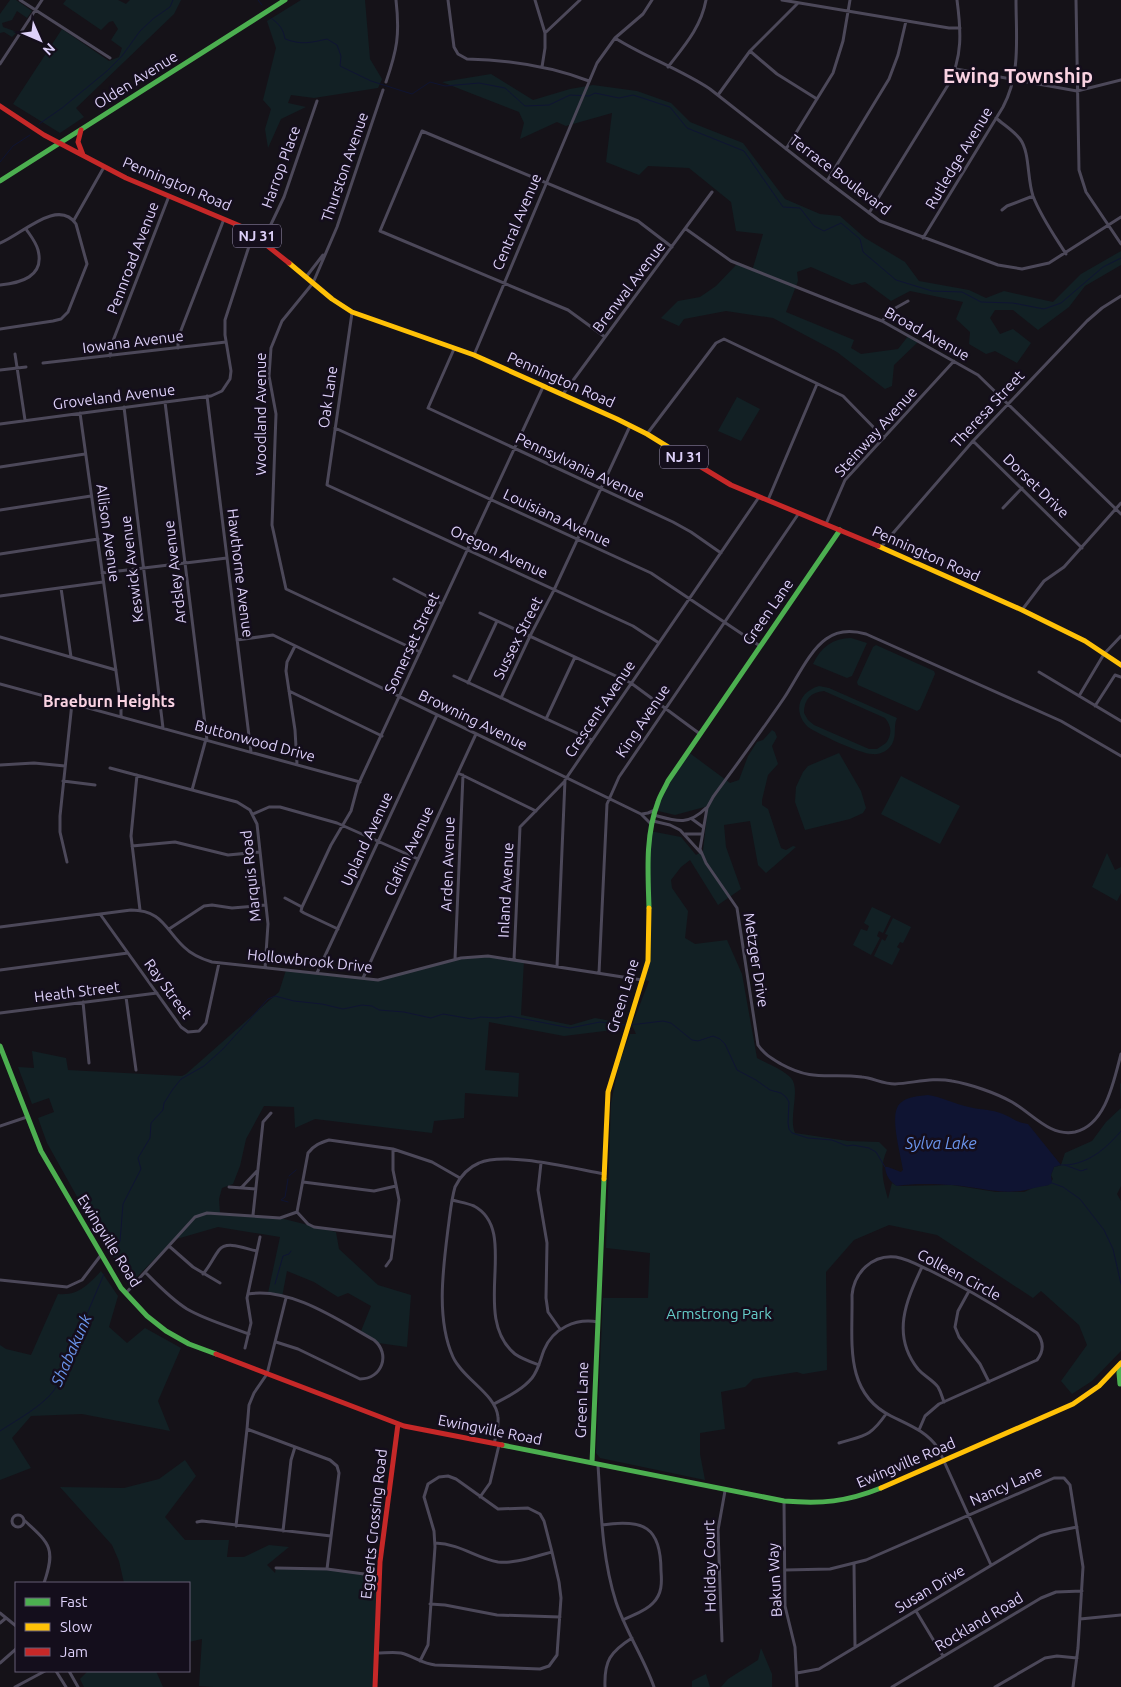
<svg xmlns="http://www.w3.org/2000/svg" width="1121" height="1687" viewBox="0 0 1121 1687" font-family="Ubuntu,sans-serif">
  <rect width="100%" height="100%" fill="#151218"/>
  <!-- green -->
  <path fill="#122024" fill-rule="evenodd" d="M10 0H16L32 11 27 18 17 11 12 20 2 23 3 27 17 32 12 37 4 32 0 33V14Z
    M66 0H118L126 4 130 0H181L174 14 76 108 84 117 60 133 13 104 62 29 109 61 119 57 122 48 111 40 118 29 113 21 109 22 101 30 63 4Z
    M301 0H365L370 59 382 79 378 88 314 98 291 95 288 103 306 107 281 119 268 148 265 129 271 109 263 100 276 48 267 21Z
    M491 74 533 100 570 89 593 85 637 91 671 103 690 122 743 143 785 199 820 214 840 216 865 238 905 262 919 281 969 290 986 298 1004 291 1053 302 1081 274 1121 251V265L1085 286 1069 307 1038 330 1013 310H995L990 318 1000 334 1013 329 1031 343 1017 363 995 351 986 354 969 344 970 332 956 319 963 302 910 291 891 301 865 282 852 285 811 267 797 272 798 281 786 312 854 340 851 348 861 354 898 349 909 335 919 341 894 365 892 386 885 389 837 352 773 318 726 311 684 319 679 326 661 318 678 301 700 297 716 286 737 264 752 271 763 234 736 231 731 202 689 168 648 166 639 175 606 162 612 113 566 126 557 122 520 139 524 123 519 112 442 82Z
    M737 397 760 409 741 441 718 431Z
    M851 638 867 643 852 676 847 678 813 664C821 647 833 638 851 638Z
    M876 645 934 671 935 674 920 709 917 711 858 685 857 682 873 647Z
    M819 686 829 688 897 718C893 726 897 735 892 744 888 751 880 755 872 754 861 754 818 734 808 727 792 711 799 692 819 686ZM824 691 885 718C892 726 892 735 886 743L877 749H869L814 725 808 720 804 713C804 699 811 692 824 691Z
    M772 730 775 732 777 737 772 746 778 764 768 775 762 800V805L768 809 781 848 786 850 793 846 796 847 766 873 758 865 750 821 724 825 726 847 741 889 718 905 690 860 681 867 671 880 672 888 688 911 685 938 695 944 727 940 742 974 757 1058C766 1063 785 1071 791 1078 801 1089 788 1118 795 1133L848 1141 879 1142 887 1150C879 1167 883 1181 888 1199L892 1183 897 1186 952 1185 996 1192H1024L1035 1187 1048 1185 1053 1179 1051 1175 1054 1167 1061 1165 1065 1153 1092 1141 1106 1122 1121 1108 1120 1083 1121 1084V1186L1117 1194 1121 1201V1351L1092 1381 1072 1394 1061 1381 1087 1345 1079 1325 1041 1291 1033 1298 937 1235 889 1225 854 1240 826 1272 827 1370 803 1374 797 1372 753 1379 745 1387 721 1392 725 1429 700 1433V1454L705 1480 600 1458 596 1453 603 1298H648L650 1253 606 1248 611 1103 619 1064 630 1034H636L632 1025 649 981 640 979 647 952 650 831 681 837 696 855 703 851 708 806 675 815 654 810 687 751 730 783 739 780 748 756 757 742 763 740Z
    M839 753 861 791 866 808 863 813 850 819 805 830 795 802 796 787 803 772 808 766Z
    M901 776 960 806 940 844 881 814Z
    M1107 853 1115 870 1121 867V893L1117 901 1092 887Z
    M872 907 891 916 883 933 879 931 877 936 880 938 871 955 853 945 861 929 867 931 869 926 864 923Z
    M893 918 911 927 903 943 900 942 897 947 900 949 892 965 874 956 882 939 885 941 888 935 885 934Z
    M464 957H501L524 960 521 1015 571 1025 595 1018 622 1023 621 1029 564 1036 489 1022 485 1070 519 1073 518 1097 465 1093 464 1118 434 1121 432 1133 315 1119 295 1128 294 1107 264 1106 246 1139 240 1166 233 1184 222 1188 219 1199 220 1214 280 1218 336 1232 339 1249 378 1285 411 1295 407 1347 378 1343 361 1331 371 1306 348 1293 338 1297 314 1282 287 1271 282 1297 268 1293 280 1237 218 1227 173 1240 130 1284 94 1227 47 1143 38 1118 54 1112 49 1098 32 1104 18 1067 34 1068 32 1051 66 1058 68 1070 182 1076 186 1074 279 992 286 970 379 980Z
    M101 1271 118 1296 109 1327 127 1343 145 1328 181 1348 158 1401 170 1431 82 1414 31 1416 12 1438 31 1468 0 1480V1345L6 1349 31 1355 58 1294C78 1296 88 1285 101 1271Z
    M185 1460 196 1476 165 1517 185 1540H229L227 1557H244L269 1545 289 1547 267 1565 275 1573 276 1568 327 1569 379 1576 375 1687H213L199 1686 202 1639 189 1642V1583H124L119 1561 112 1545 60 1487 124 1488 159 1479Z
    M761 1648 772 1674V1687H721L728 1679 758 1660Z
    M88 1671H156L163 1687H84L80 1679Z
    M706 1674 710 1687H692V1681Z"/>
  <!-- water -->
  <path fill="#0f1432" d="M928 1095C942 1097 955 1104 969 1107 980 1110 992 1109 1003 1114 1015 1119 1015 1122 1028 1124L1061 1165 1054 1167 1051 1175 1052 1183C1047 1187 1040 1186 1034 1188 1005 1197 981 1187 952 1185 935 1184 915 1183 897 1186 890 1182 886 1176 885 1167H888L901 1172 903 1170C901 1156 891 1121 897 1108 902 1097 917 1096 928 1095Z"/>
  <g fill="none" stroke-linecap="round" stroke-linejoin="round">
    <!-- stream -->
    <path stroke="#0f1432" stroke-width="1" d="M258 0 262 5
      M271 18C279 24 283 28 285 39 302 45 309 43 327 39L337 45 341 56 340 66 371 81 412 94 430 82 445 86 479 83 505 88 525 106 549 105 570 95 589 96 595 93 619 98 633 95 670 107 687 128 744 151 783 207 800 208 814 226 824 231 841 223 860 239 863 252 896 280 932 291 962 292 981 302 1013 303 1044 309 1061 303 1103 267 1121 258
      M39 124 62 108 107 71 122 56 140 31 154 18 170 7 173 0
      M0 162 13 146 30 135
      M630 1025 663 1021 671 1023 692 1040 698 1041 713 1036 720 1039 725 1044 737 1070 756 1080 770 1090 781 1093 786 1097 789 1102 788 1123 789 1129 792 1133 808 1138 832 1140 847 1146 853 1145 869 1148 876 1152 885 1167
      M1061 1165C1086 1166 1106 1149 1121 1131
      M1065 1165 1081 1171 1087 1169
      M289 1176 296 1170
      M1052 1183 1063 1187 1080 1199 1104 1230 1113 1249 1121 1284
      M288 1202 281 1200 285 1197 288 1179
      M114 1253 120 1241 123 1204 141 1169 138 1158 150 1138 151 1123 163 1110 164 1103 173 1089 181 1079 204 1066 223 1049 268 999 275 996 294 1001 322 1004 343 1009 362 1005 372 1006 379 1010 404 1012 431 1018 443 1014 472 1019 481 1017 496 1018 510 1016 570 1028 600 1022 626 1025
      M275 1284 283 1256 289 1254 291 1251
      M0 1431C18 1419 43 1406 55 1389L104 1274"/>
    <!-- street -->
    <path stroke="#4c4859" stroke-width="3" d="M20 0 110 58
      M448 0 454 47 458 54 467 59C509 60 550 66 589 81
      M535 0 545 33V48L542 67
      M782 0 949 28H960
      M1076 0 1079 170 1086 192 1121 244
      M545 33 580 0
      M615 38C645 57 680 69 710 89L827 181 880 221 998 265 1022 269 1049 263 1121 217
      M750 51 777 74 817 99
      M0 64 42 0
      M668 67C685 45 701 27 706 0
      M956 69 1077 91 1121 80
      M386 82C397 50 400 35 396 0
      M383 90 337 227 313 283 282 321 271 348 269 376 276 414 272 525 286 589 420 652
      M718 95 750 51 798 3
      M996 118C1004 125 1014 131 1020 139 1030 152 1027 179 1033 196 1041 217 1054 235 1066 254
      M786 149 833 73 843 41 850 0
      M827 181 889 79 898 55 906 21
      M1002 210 1007 206 1033 196
      M869 213 948 85C963 57 961 30 957 0
      M74 220 104 167
      M686 229 731 261 882 321 978 375 1121 514
      M923 238 1003 107C1021 73 1016 37 1016 0
      M263 241 284 197 317 101
      M0 243C20 236 58 197 76 224L87 264 68 312 61 319 53 321 0 329
      M306 277 323 255
      M0 285C20 283 45 277 38 250 36 242 30 235 26 229
      M352 313 327 485 633 626 659 643
      M882 321 892 310 908 301
      M605 337 568 310 380 231 422 131 638 221 672 247
      M178 348V338L224 219
      M454 349 428 408 673 522 691 532 721 553
      M15 354 25 420
      M474 355 597 63 615 38 643 14 652 0
      M110 356 111 346 169 196
      M43 363 226 342
      M0 370 26 367
      M563 394 712 192
      M207 396 251 752
      M165 402 207 740
      M124 407 163 728
      M80 413 121 707V716
      M0 424 211 396 222 391 230 379 231 371 225 335V320L253 234
      M335 428 651 573 760 646
      M647 434 716 343 724 339 843 396 884 438
      M973 441 1082 548
      M0 467 85 454
      M768 500 817 384
      M1003 508 1022 488
      M0 510 91 496
      M826 524 845 480 954 361
      M881 547 973 441 1087 321 1102 308 1121 296
      M0 554 98 539
      M102 573 227 558
      M394 579 442 604
      M61 588 71 657
      M0 596 103 582
      M1022 610 1044 581 1064 567 1121 503
      M480 613 631 683 700 734
      M0 637 116 670
      M237 640 273 635 641 814 651 824
      M295 646 287 662 286 671 295 730 297 764
      M1039 672 1121 721
      M454 676 592 740
      M468 683 497 621
      M0 684 360 782
      M289 691 382 736
      M1079 696 1104 654 1121 636
      M501 698 530 636 554 590 630 426
      M1095 706 1115 675 1121 677
      M546 719 575 657
      M1121 756 1061 721 866 634C852 630 838 630 826 639 809 651 796 680 784 698 761 732 737 764 713 797L707 808 700 849 706 863 737 908 758 1045C764 1054 771 1058 781 1064 814 1082 828 1073 862 1077 873 1078 883 1084 895 1084 914 1083 933 1077 952 1081 970 1084 996 1093 1012 1102 1033 1114 1050 1137 1075 1132 1106 1125 1114 1080 1121 1054
      M0 765 34 763 65 766
      M110 768 237 802 250 810 257 824 268 924 265 968
      M458 773 536 811
      M137 775 131 836 140 910
      M63 781 95 785
      M192 790 206 739
      M253 814 269 807H280L337 823 418 859
      M642 814 648 813 655 810
      M654 815C676 821 688 826 706 808
      M692 819 703 827
      M653 821 670 825 680 830 701 853
      M685 834H702
      M132 846 175 842 228 855 260 852
      M67 862 60 832V816L72 703
      M285 898 302 907 301 911 304 913 338 929
      M302 907 331 845 351 811 358 785 543 387
      M100 914 181 1027 188 1032 199 1031 206 1023 219 963
      M0 927 131 910C162 910 165 929 184 947 192 955 202 959 212 962L378 980 461 958 488 956 642 980
      M169 929 204 906 212 905 232 908 266 905
      M455 959 463 775
      M514 960 520 827 565 781
      M557 967 565 780 759 497
      M0 970 128 953
      M317 973 437 715
      M599 973 607 804 619 777 799 513
      M363 978 476 734
      M126 997 136 1070
      M83 1002 89 1063
      M0 1013 157 993
      M0 1126 27 1117
      M541 1163 538 1190 547 1243 546 1298 548 1312 560 1329
      M303 1182 374 1191 396 1186
      M229 1187 256 1189
      M241 1188 257 1171
      M452 1200C459 1202 467 1203 474 1206 521 1231 469 1316 515 1354 522 1359 531 1362 539 1365
      M297 1212 308 1224 314 1227 393 1237
      M253 1215 263 1122 271 1113
      M169 1246 193 1267 220 1283
      M386 1266 391 1259 399 1200 393 1170V1149
      M922 1267C906 1301 891 1335 918 1369 924 1376 933 1380 938 1387 941 1392 942 1397 944 1402
      M145 1272C158 1285 171 1299 187 1309 206 1320 228 1326 249 1334
      M203 1274C210 1266 213 1258 219 1250 227 1240 246 1249 257 1251
      M0 1280 67 1287 82 1280 101 1255
      M969 1291 958 1311 955 1327 959 1337 980 1364 989 1382
      M126 1293 195 1217 207 1213 280 1218 297 1212 308 1153C314 1145 320 1143 329 1140L393 1149 432 1162 460 1178
      M248 1294C291 1287 338 1320 374 1340 391 1354 382 1379 360 1379L298 1349 276 1342
      M245 1348 251 1323 247 1298 260 1237
      M494 1404C507 1397 522 1390 532 1378 539 1369 540 1360 544 1350 553 1328 576 1318 598 1322
      M247 1429 330 1460 337 1466 339 1473 327 1569
      M919 1430 925 1416 939 1404 1037 1360C1044 1351 1044 1342 1037 1333 1003 1310 968 1289 931 1271 920 1266 908 1259 896 1257 872 1254 854 1273 852 1295 853 1340 843 1392 891 1416 909 1425 926 1431 938 1448L991 1565
      M839 1443C865 1435 870 1437 886 1414
      M494 1444C496 1435 499 1426 498 1417 496 1394 463 1379 453 1357 436 1319 443 1269 448 1229 450 1215 451 1201 455 1187 460 1177 467 1168 479 1163 505 1151 575 1169 605 1174
      M598 1465C601 1511 602 1558 616 1602 626 1632 644 1658 654 1687
      M480 1497 490 1483 499 1445
      M784 1501 785 1606 795 1647 797 1687
      M12 1521a6 6 0 1 1 12 0a6 6 0 1 1-12 0Z
      M24 1520C50 1544 56 1548 44 1583
      M197 1522 202 1521 331 1536
      M602 1525C643 1519 661 1526 661 1571 662 1583 662 1594 653 1603 646 1611 633 1615 623 1620
      M236 1526 247 1429 249 1405 254 1393 267 1374 286 1298
      M283 1531 291 1460 295 1447
      M435 1543C461 1544 476 1558 498 1562 516 1564 535 1556 552 1552
      M854 1564 855 1647
      M276 1568 327 1569 379 1576
      M785 1570 830 1569 866 1560 1054 1478H1064L1070 1485 1083 1567 1078 1648 1073 1687
      M430 1604 445 1605 497 1615 560 1617
      M916 1611 943 1656
      M0 1613 16 1626
      M1080 1619 1121 1615
      M0 1623 6 1618
      M722 1641 718 1530 725 1491
      M377 1653C384 1653 394 1652 401 1653 413 1656 423 1664 435 1665L540 1669 549 1666 557 1655 561 1598 559 1582 552 1552 544 1521 540 1514 528 1508 498 1509 456 1479 448 1476 439 1477 428 1484 424 1497 434 1531 435 1547 428 1645 420 1661
      M0 1663 16 1649
      M56 1671 66 1687
      M69 1671 78 1687
      M797 1673 819 1669 1040 1536 1052 1532 1077 1527
      M15 1687 45 1671
      M605 1687C604 1661 610 1652 632 1638
      M892 1687 1041 1598 1056 1592 1082 1591
      M995 1687 1045 1658 1057 1656 1077 1658"/>
    <!-- fast -->
    <path stroke="#4caf50" stroke-width="5" d="M0 181 285 0
      M649 908C648 873 645 836 658 802 660 795 665 788 668 781L840 530
      M0 1046 41 1151 121 1288 147 1316 166 1331 189 1344 216 1354
      M1120 1384 1119 1373 1121 1366
      M502 1445 784 1501C822 1504 846 1502 881 1488
      M592 1463 604 1179"/>
    <!-- slow -->
    <path stroke="#ffc107" stroke-width="5" d="M289 263 332 299 352 312 474 355 617 419 647 434 673 450
      M878 546 1022 610 1085 641 1121 665
      M604 1179 608 1092 648 961 649 908
      M881 1488 1073 1404 1099 1386 1121 1363"/>
    <!-- jam -->
    <path stroke="#c62828" stroke-width="5" d="M0 106 44 135 126 178 245 228 289 263
      M81 130 78 142 83 155
      M673 450 731 485 878 546
      M216 1354 404 1426 502 1445
      M375 1687 380 1562 398 1424"/>
  </g>
  <g text-anchor="middle" stroke-width="5" stroke-linejoin="round" paint-order="stroke">
    <!-- shield labels -->
    <g fill="#140e1c" stroke="#a196b7" stroke-width="1">
      <rect x="233" y="224.5" width="48" height="23" rx="4"/>
      <rect x="660" y="445.5" width="48" height="23" rx="4"/>
    </g>
    <g font-size="14" font-weight="bold" fill="#ddd0f9">
      <text x="257" y="241">NJ 31</text>
      <text x="684" y="462">NJ 31</text>
    </g>
    <!-- street labels -->
    <g font-size="15" fill="#ddd0f9" stroke="#140e1c">
      <text transform="translate(136 80) rotate(-32)" y="5">Olden Avenue</text>
      <text transform="translate(959 158) rotate(-59)" y="5">Rutledge Avenue</text>
      <text transform="translate(281 167) rotate(-70)" y="5">Harrop Place</text>
      <text transform="translate(345 167) rotate(-71)" y="5">Thurston Avenue</text>
      <text transform="translate(840 175) rotate(37)" y="5">Terrace Boulevard</text>
      <text transform="translate(177 184) rotate(23)" y="5">Pennington Road</text>
      <text transform="translate(517 222) rotate(-67)" y="5">Central Avenue</text>
      <text transform="translate(133 258) rotate(-69)" y="5">Pennroad Avenue</text>
      <text transform="translate(629 287) rotate(-53)" y="5">Brenwal Avenue</text>
      <text transform="translate(927 334) rotate(29)" y="5">Broad Avenue</text>
      <text transform="translate(133 342) rotate(-7)" y="5">Iowana Avenue</text>
      <text transform="translate(561 380) rotate(24)" y="5">Pennington Road</text>
      <text transform="translate(114 397) rotate(-7)" y="5">Groveland Avenue</text>
      <text transform="translate(328 397) rotate(-82)" y="5">Oak Lane</text>
      <text transform="translate(988 409) rotate(-47)" y="5">Theresa Street</text>
      <text transform="translate(261 414) rotate(-90)" y="5">Woodland Avenue</text>
      <text transform="translate(876 432) rotate(-48)" y="5">Steinway Avenue</text>
      <text transform="translate(580 467) rotate(25)" y="5">Pennsylvania Avenue</text>
      <text transform="translate(1036 486) rotate(44)" y="5">Dorset Drive</text>
      <text transform="translate(557 518) rotate(25)" y="5">Louisiana Avenue</text>
      <text transform="translate(108 533) rotate(82)" y="5">Allison Avenue</text>
      <text transform="translate(499 552) rotate(25)" y="5">Oregon Avenue</text>
      <text transform="translate(926 554) rotate(24)" y="5">Pennington Road</text>
      <text transform="translate(132 569) rotate(-97)" y="5">Keswick Avenue</text>
      <text transform="translate(175 572) rotate(-97)" y="5">Ardsley Avenue</text>
      <text transform="translate(240 573) rotate(83)" y="5">Hawthorne Avenue</text>
      <text transform="translate(768 612) rotate(-55)" y="5">Green Lane</text>
      <text transform="translate(518 638) rotate(-63)" y="5">Sussex Street</text>
      <text transform="translate(412 643) rotate(-65)" y="5">Somerset Street</text>
      <text transform="translate(600 709) rotate(-56)" y="5">Crescent Avenue</text>
      <text transform="translate(473 720) rotate(26)" y="5">Browning Avenue</text>
      <text transform="translate(643 721) rotate(-56)" y="5">King Avenue</text>
      <text transform="translate(255 741) rotate(15)" y="5">Buttonwood Drive</text>
      <text transform="translate(367 839) rotate(-65)" y="5">Upland Avenue</text>
      <text transform="translate(409 851) rotate(-65)" y="5">Claflin Avenue</text>
      <text transform="translate(448 864) rotate(-88)" y="5">Arden Avenue</text>
      <text transform="translate(251 876) rotate(-96)" y="5">Marquis Road</text>
      <text transform="translate(506 890) rotate(-87)" y="5">Inland Avenue</text>
      <text transform="translate(756 960) rotate(81)" y="5">Metzger Drive</text>
      <text transform="translate(310 961) rotate(6)" y="5">Hollowbrook Drive</text>
      <text transform="translate(168 989) rotate(54)" y="5">Ray Street</text>
      <text transform="translate(77 992) rotate(-7)" y="5">Heath Street</text>
      <text transform="translate(623 996) rotate(-73)" y="5">Green Lane</text>
      <text transform="translate(109 1241) rotate(58)" y="5">Ewingville Road</text>
      <text transform="translate(959 1275) rotate(28)" y="5">Colleen Circle</text>
      <text transform="translate(582 1400) rotate(-88)" y="5">Green Lane</text>
      <text transform="translate(490 1430) rotate(11)" y="5">Ewingville Road</text>
      <text transform="translate(906 1463) rotate(-23)" y="5">Ewingville Road</text>
      <text transform="translate(1006 1486) rotate(-24)" y="5">Nancy Lane</text>
      <text transform="translate(374 1524) rotate(-84)" y="5">Eggerts Crossing Road</text>
      <text transform="translate(710 1566) rotate(-91)" y="5">Holiday Court</text>
      <text transform="translate(775 1580) rotate(-93)" y="5">Bakun Way</text>
      <text transform="translate(930 1589) rotate(-31)" y="5">Susan Drive</text>
      <text transform="translate(979 1622) rotate(-31)" y="5">Rockland Road</text>
    </g>
    <!-- park labels -->
    <g font-size="15" fill="#66cfcb" stroke="#140e1c">
      <text x="719" y="1319">Armstrong Park</text>
    </g>
    <!-- neighbourhood labels -->
    <g font-size="16" font-weight="bold" fill="#f9d2e2" stroke="#140e1c">
      <text x="109" y="707">Braeburn Heights</text>
    </g>
    <!-- water labels -->
    <g font-size="16" font-style="italic" fill="#6b95ec" stroke="#140e1c">
      <text x="941" y="1149">Sylva Lake</text>
      <text transform="translate(71 1350) rotate(-66)" y="6">Shabakunk</text>
    </g>
    <!-- district labels -->
    <g font-size="20" font-weight="bold" fill="#f9d2e2" stroke="#140e1c">
      <text x="1018" y="83">Ewing Township</text>
    </g>
  </g>
  <!-- legend -->
  <rect x="15" y="1582" width="175" height="90" fill="#140e1c" stroke="#645c74"/>
  <rect x="25" y="1598" width="25" height="8" fill="#4caf50" stroke="#645c74"/>
  <text x="60" y="1607" font-size="15" fill="#ddd0f9">Fast</text>
  <rect x="25" y="1623" width="25" height="8" fill="#ffc107" stroke="#645c74"/>
  <text x="60" y="1632" font-size="15" fill="#ddd0f9">Slow</text>
  <rect x="25" y="1648" width="25" height="8" fill="#c62828" stroke="#645c74"/>
  <text x="60" y="1657" font-size="15" fill="#ddd0f9">Jam</text>
  <!-- north arrow -->
  <g transform="translate(40 40) rotate(135)" stroke="#140e1c" stroke-width="4" paint-order="stroke">
  <path d="M0-4L9 19L0 12L-9 19Z" fill="#ddd0f9"/>
  <text y="-8" font-size="14" font-weight="bold" text-anchor="middle" fill="#ddd0f9">N</text>
  </g>
</svg>
